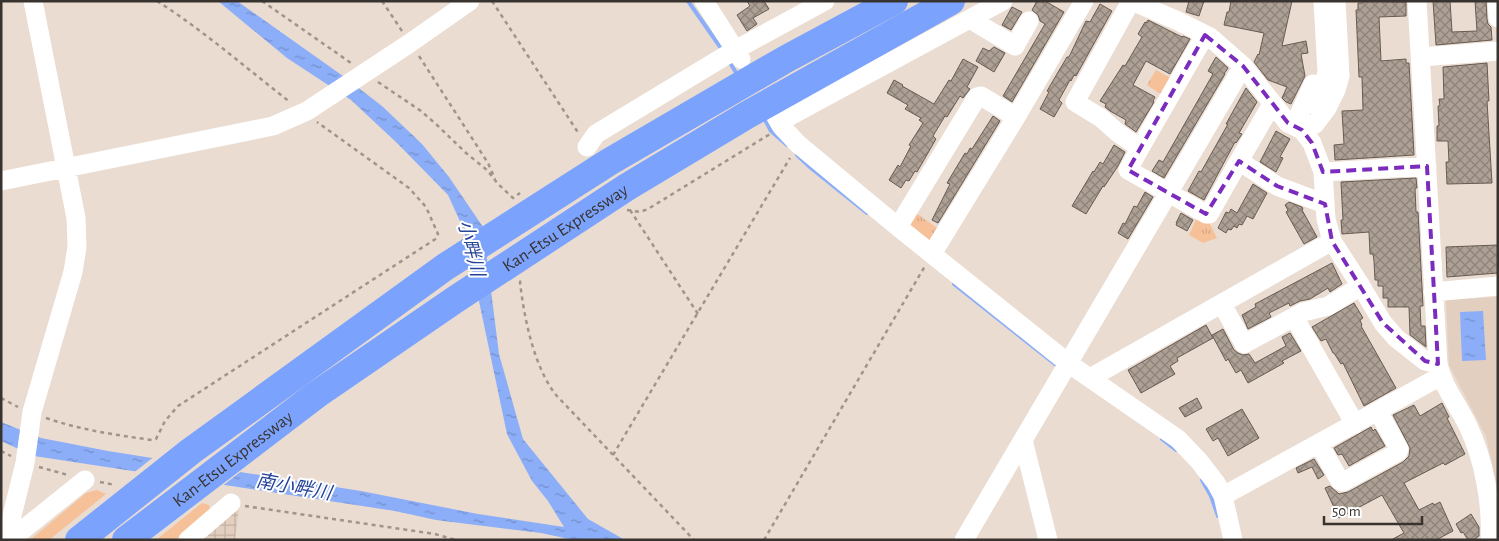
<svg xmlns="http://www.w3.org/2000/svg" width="1499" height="541" viewBox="0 0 1499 541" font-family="'Alegreya Sans','Noto Sans JP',sans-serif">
  <defs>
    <pattern id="industrial-grid" width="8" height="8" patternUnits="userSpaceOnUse" patternTransform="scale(1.25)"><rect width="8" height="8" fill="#e3cfbf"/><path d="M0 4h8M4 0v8" fill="none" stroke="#c4b2a4"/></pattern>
    <pattern id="park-tufts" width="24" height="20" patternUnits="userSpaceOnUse" patternTransform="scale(1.25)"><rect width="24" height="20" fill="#f6c198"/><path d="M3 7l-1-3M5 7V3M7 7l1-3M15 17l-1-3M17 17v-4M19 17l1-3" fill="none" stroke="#d4a683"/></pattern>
    <pattern id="water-ripples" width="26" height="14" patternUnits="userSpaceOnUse" patternTransform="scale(1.25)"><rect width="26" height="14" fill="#8caef8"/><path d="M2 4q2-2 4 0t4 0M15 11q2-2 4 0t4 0" fill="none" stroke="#738ec9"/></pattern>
    <pattern id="building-cross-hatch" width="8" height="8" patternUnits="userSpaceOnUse" patternTransform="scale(1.25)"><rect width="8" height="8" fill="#ada095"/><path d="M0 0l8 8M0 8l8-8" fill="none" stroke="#8e837a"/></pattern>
  </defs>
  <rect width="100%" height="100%" fill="#eadcd1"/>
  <!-- built -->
  <path fill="#e3cfbf" d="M1498 297V492L1486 436 1449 365 1446 300Z"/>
  <!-- industrial -->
  <path fill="url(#industrial-grid)" d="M239 508 235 540H201Z"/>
  <!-- grass -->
  <path fill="#f6c198" d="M97 490 106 494 49 540H30L86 493Z
    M202 503 209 505 210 510 180 540H156Z"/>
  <!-- park -->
  <path fill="url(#park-tufts)" d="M1156 70 1174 80 1162 95 1147 85Z
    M913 211 943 232 931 244 905 222Z
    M1198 215 1208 220 1217 238 1203 243 1189 235Z"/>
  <!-- water -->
  <path fill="url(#water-ripples)" d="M218 1H237L343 76 382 106 422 144 449 177 483 227 499 354 523 439 588 519 625 540H574L541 533 436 520 395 511 34 456 1 441V422L41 438 108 451 361 491 478 514 564 527 548 501 532 481 507 434 464 230 448 195 398 144 351 100 287 58Z
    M1483 311 1486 360 1462 361 1460 312Z"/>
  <!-- pier -->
  <path fill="#eadcd1" d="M155 456 243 470 221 487 132 474Z"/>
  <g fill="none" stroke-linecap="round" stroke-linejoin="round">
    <!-- stream -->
    <path stroke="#8caef8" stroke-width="4" d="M688 1 723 51
      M729 61 738 76
      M763 116 771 131 787 145
      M797 155 811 168 867 213
      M954 284 1060 368
      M1162 439 1176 450
      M1202 480 1211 496 1218 516"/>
  </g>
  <!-- building -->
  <path fill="url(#building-cross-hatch)" stroke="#675b52" d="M747 1H764L769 9 753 18 757 24 747 31 737 15 750 6Z
    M1037 1H1045L1064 12 1012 102 1003 96 1045 24 1040 21 1038 15 1032 10Z
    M1189 1H1204L1199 16 1186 12Z
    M1231 1H1292L1282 46 1306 41 1308 53 1301 54 1305 76 1291 104 1286 102 1282 98 1287 87 1268 80 1254 62 1258 54 1259 55 1264 33 1224 25 1227 12H1229Z
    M1362 1 1406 2V16L1379 17 1381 61 1406 59V63H1409L1414 155 1335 160 1334 145 1344 144 1342 111 1363 110 1362 77H1359L1356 10H1358V3H1362Z
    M1433 1H1450L1452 32 1477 31 1475 1H1486L1487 19 1488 24 1491 27 1492 40 1436 45Z
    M1100 4 1112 11 1076 76 1074 75 1071 81 1070 80 1059 100 1062 103 1054 117 1040 109 1049 92 1047 91 1067 57H1069L1086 21 1090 22Z
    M1012 7 1022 12 1011 30 1002 25Z
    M1148 20 1182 37 1183 36 1190 39 1170 74 1146 61 1133 85 1155 97 1153 101 1154 102 1136 132 1125 124 1126 120 1110 111 1105 107 1106 104 1100 101 1123 65 1125 66 1142 37 1138 34 1145 22 1146 23Z
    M994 47 1005 53 994 72 976 61 983 48 989 51Z
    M1216 57 1228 68 1224 74H1225L1164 178 1152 171 1159 160 1163 162 1213 74 1208 71Z
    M963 59 978 67 967 87 970 89 963 98 960 96 947 117 945 116 933 136 936 139 917 172 915 171 909 181 906 180 901 188 889 180 898 165 900 167 911 146 909 145 923 123 919 120 921 118 905 109 908 105 887 93 894 80 903 85 902 86 934 104 949 80 951 81Z
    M1487 63 1489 101H1487L1492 183 1447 184 1446 162H1449L1448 141H1437V126H1439L1438 106H1440L1439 99H1444L1443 67Z
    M1246 88 1257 102 1239 133 1242 134 1236 143 1235 142 1204 200 1188 191 1199 171 1201 172 1228 124H1226Z
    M993 116 1000 121 938 223 932 220 950 184 947 183 965 153 967 154 970 148 972 149Z
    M1276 131 1290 139 1280 157 1283 158 1276 172 1260 162Z
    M1114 145 1125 152 1118 166 1104 187 1103 186 1086 214 1072 206 1093 171 1094 172 1100 162 1103 164Z
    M1416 178 1417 188H1415L1416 212H1418L1423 306H1420L1421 326H1425L1426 347 1410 335 1409 307H1388V298H1383V286H1378V280H1375L1374 261 1373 254H1370L1369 232 1342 234 1341 220H1343L1341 182Z
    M1253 184 1267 193 1253 219 1247 216 1242 225 1239 224 1237 228 1234 226 1231 230 1228 229 1226 233 1218 228 1226 212 1229 213 1231 209 1237 213Z
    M1145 192 1153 197 1128 239 1118 233 1123 223 1125 224 1134 206 1137 207Z
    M1289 202 1302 207 1303 209 1302 210 1317 237 1304 244 1286 212 1288 210 1285 205Z
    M1181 213 1193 220 1187 231 1176 225 1177 223H1176Z
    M1498 245V273L1447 277 1446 247Z
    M1332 263 1342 284 1330 292 1328 288 1310 299 1300 301 1290 306 1289 303 1269 313 1271 317 1248 329 1242 315 1256 307 1255 304Z
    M1354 303 1363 318 1360 320 1362 325 1361 326 1396 388 1364 406 1343 363 1341 364 1334 353H1333L1326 339 1321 341 1312 327Z
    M1206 325 1213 338 1177 358 1178 361 1170 366 1175 374 1141 393 1128 370Z
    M1223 329 1234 350 1238 353 1243 355 1249 354 1255 363 1286 346 1282 337 1290 333 1301 351 1282 361 1284 363 1248 383 1241 370 1236 373 1228 359 1226 361 1212 335Z
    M1197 398 1202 408 1185 417 1179 408Z
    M1442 403 1449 417 1447 418 1465 454 1445 465 1443 463 1404 483 1419 510 1433 503 1434 505 1440 502 1453 531 1436 540H1391L1404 533 1382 495 1339 518 1325 488 1330 486 1339 494 1348 492 1403 462 1409 456 1410 448 1393 415 1414 405 1420 416Z
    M1242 409 1259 438 1228 456 1218 438 1213 441 1206 429Z
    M1371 427 1373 431 1375 429 1385 446 1349 466 1342 454 1338 455 1334 448Z
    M1314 459 1324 475 1318 479 1312 467 1298 473 1296 468Z
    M1471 514 1479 527V536L1473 540H1468L1463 532 1461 533 1456 524Z"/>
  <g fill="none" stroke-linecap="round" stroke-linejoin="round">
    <!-- path -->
    <path stroke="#9f958d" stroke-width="2.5" stroke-dasharray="4 4" stroke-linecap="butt" d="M157 1C204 31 246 68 290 102
      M262 1 351 63
      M382 1 402 31
      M492 1 579 134
      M419 56 488 163 495 179
      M378 82 421 111 437 125 466 153 487 170 498 184 513 198 520 193
      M627 210 640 212 648 209 770 134
      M630 210 698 314
      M521 281 520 282C524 318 534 367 556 395L694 540
      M1 398 18 407
      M46 418C81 430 116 435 152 440L156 439 165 421 178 406 437 238 438 234 426 207 409 188 317 122
      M1 451 11 456
      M613 455 790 158
      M39 467 68 475
      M100 482 115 485
      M245 506 435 534 456 540
      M764 540 925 266"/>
    <!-- minor -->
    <path stroke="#fff" stroke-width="19" d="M704 1 741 59
      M1131 1 1075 102 1101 118 1118 133 1140 148 1128 170 1206 214H1209L1239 161 1277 186 1325 204
      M1132 1 1178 21 1210 37 1243 66 1288 123 1302 130 1312 143 1323 172 1326 219 1332 241 1361 286 1383 323 1396 338 1425 361 1438 364
      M1417 1 1438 364C1443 387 1458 405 1468 426 1484 459 1492 504 1490 540
      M1497 1 1498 18
      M970 19 1015 46 1029 21
      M1421 57 1498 51
      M1316 105 1323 88 1327 72 1323 1
      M776 117 782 127 798 144 898 227 1068 363 1178 439 1199 461 1216 483 1223 496 1233 540
      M779 122 1003 1
      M1302 130 1315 124 1327 108 1336 90 1340 76 1336 1
      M1302 130 1299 115 1313 84
      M587 147 596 134 735 50 825 1
      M1140 148 1205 35
      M1239 161 1272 104
      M1323 172 1427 166
      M1 181 273 126 307 111 410 43 470 1
      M898 227 977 97 981 96 1016 117
      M932 254 1016 117 1084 1
      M1433 292 1498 286
      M1222 304 1244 344 1303 312 1328 306 1361 286
      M1294 317 1355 424
      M1090 378 1332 241
      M1023 440 1048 540
      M1319 444 1340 481 1343 482 1398 452 1399 449 1378 411
      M1223 496 1441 376
      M6 540 25 463 32 412 73 272 77 247 76 218 33 1
      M10 540 85 480
      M188 540 231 503
      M964 540 1243 66"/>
    <!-- highway -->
    <g stroke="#7ba3fd" stroke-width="28">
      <path d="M79 540 191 451 445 267 609 162 786 59 894 1"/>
      <path id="s1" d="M126 540 316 395 456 299 627 187 747 115 951 1"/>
    </g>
  </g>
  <!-- marked area -->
  <path fill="none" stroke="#7b2cbf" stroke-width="4" stroke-dasharray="10 6" stroke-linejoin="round" d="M1205 35 1243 66 1288 123 1302 130 1312 143 1323 172 1427 166 1438 364 1425 361 1383 323 1332 241 1325 204 1277 186 1239 161 1206 214 1128 170Z"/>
  <g text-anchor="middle" stroke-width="4" stroke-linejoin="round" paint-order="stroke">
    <!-- street labels -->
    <g font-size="18" fill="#39332f" stroke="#fff">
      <text dy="6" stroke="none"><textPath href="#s1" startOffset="539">Kan-Etsu Expressway</textPath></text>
      <text dy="6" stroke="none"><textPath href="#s1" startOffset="134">Kan-Etsu Expressway</textPath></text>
    </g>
    <!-- water labels -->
    <g font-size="19" font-style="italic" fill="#254599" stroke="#fff">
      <text transform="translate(472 248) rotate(76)" y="7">小畔川</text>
      <text transform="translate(294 486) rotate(10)" y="7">南小畔川</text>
    </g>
  </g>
  <!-- border -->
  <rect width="1499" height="541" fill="none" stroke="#39332f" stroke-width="5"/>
  <!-- scale -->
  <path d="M1324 516v8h98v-8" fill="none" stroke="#39332f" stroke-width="2.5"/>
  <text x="1332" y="516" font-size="15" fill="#39332f" stroke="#ffffff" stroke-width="4" paint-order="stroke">50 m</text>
</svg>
